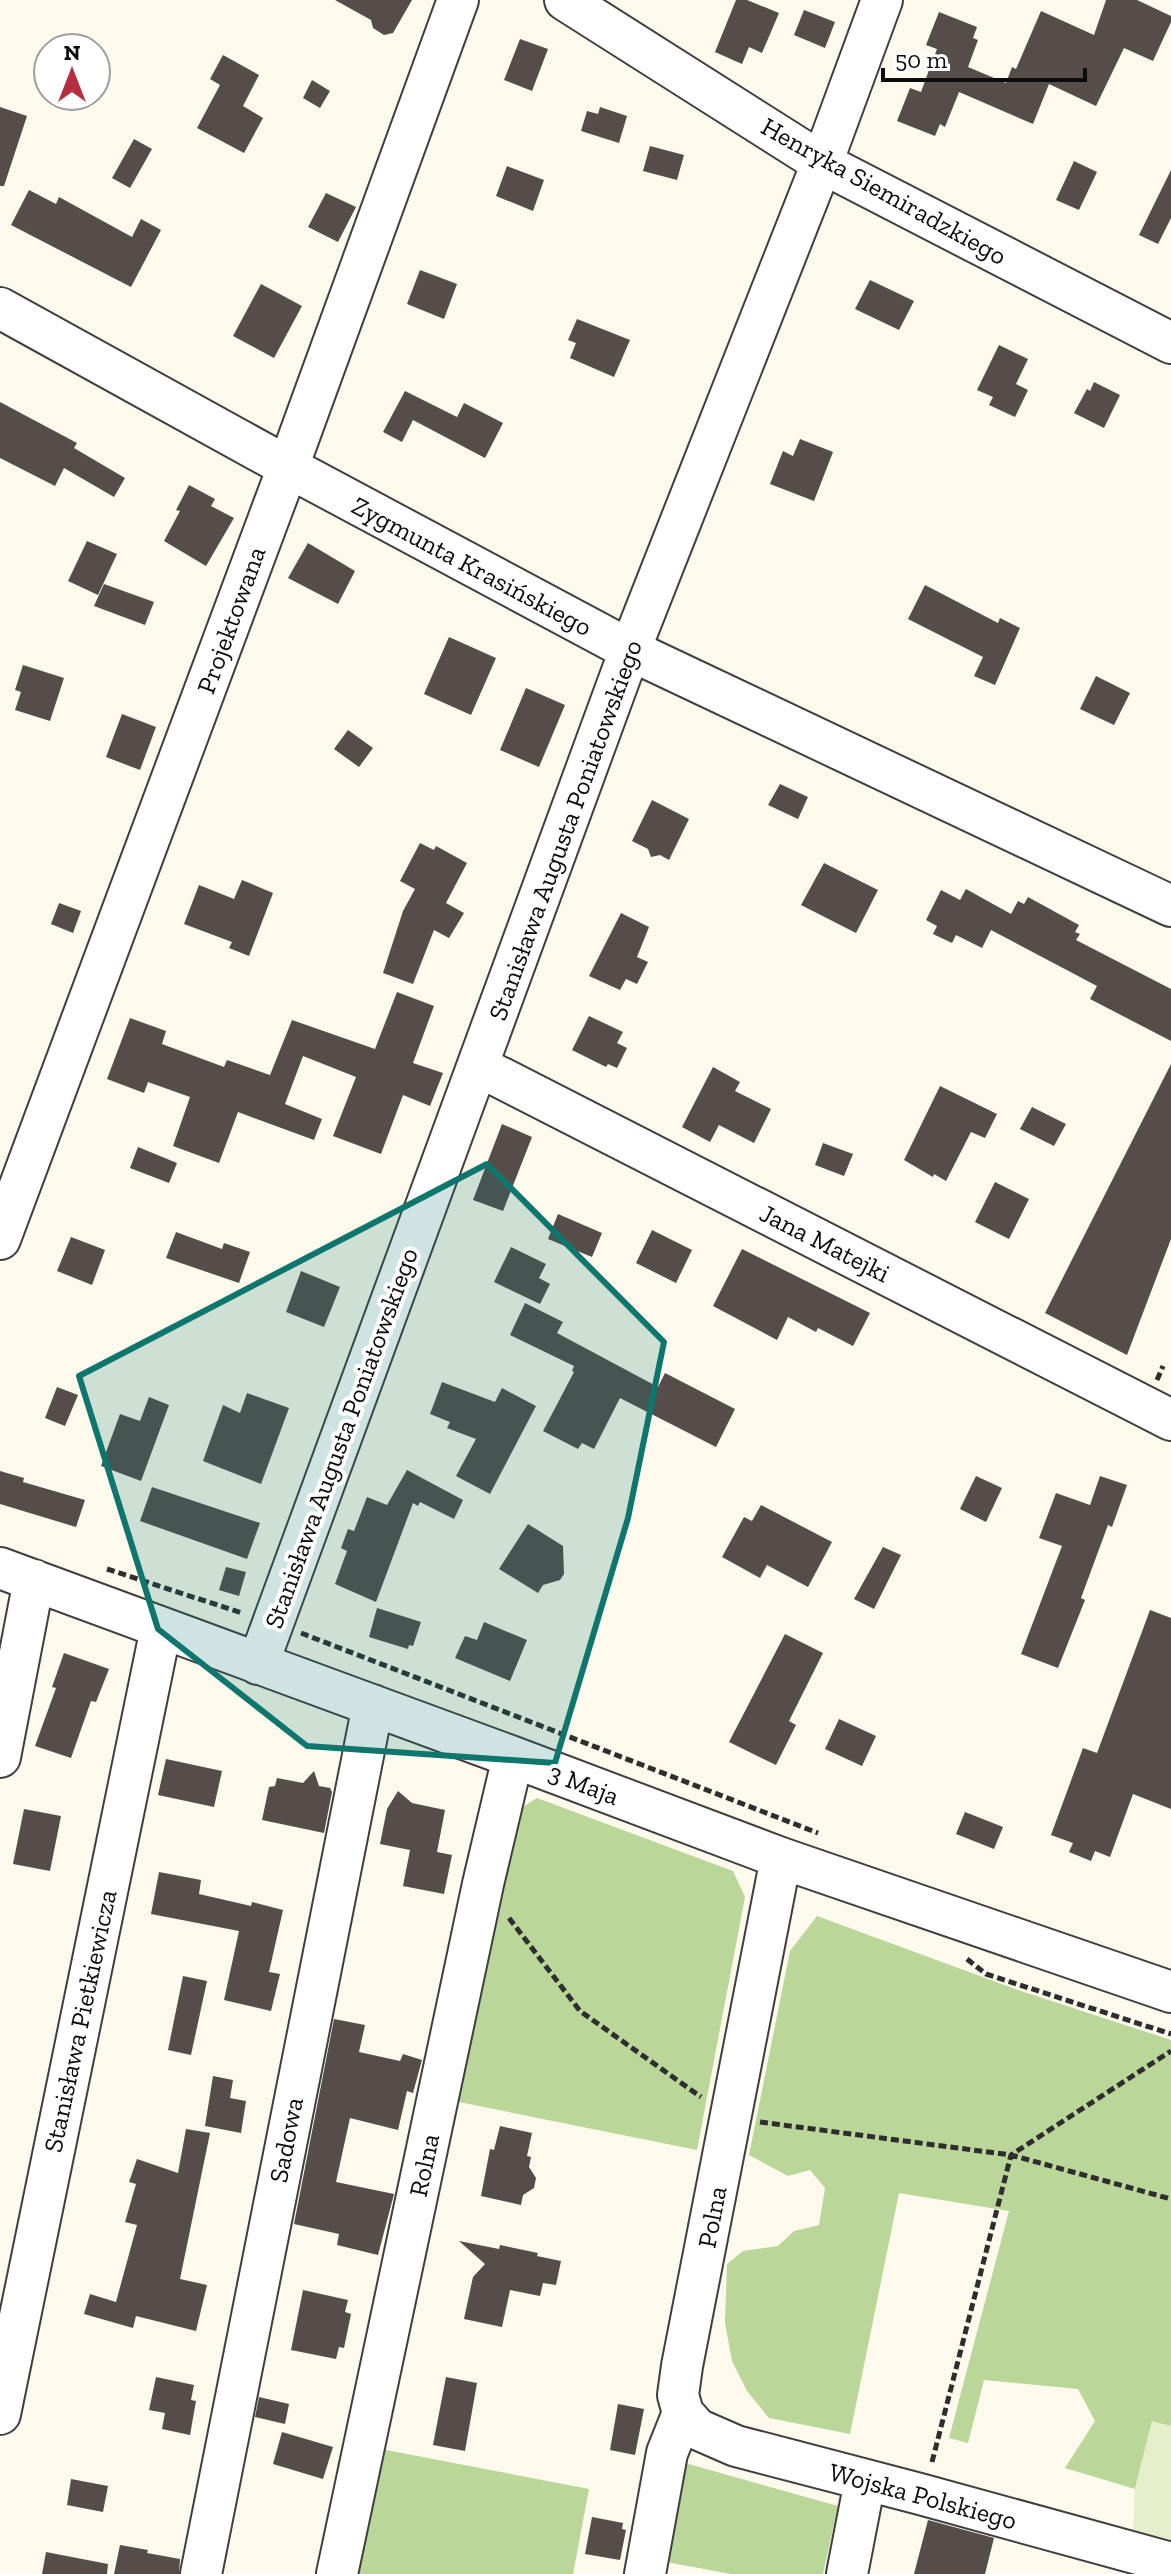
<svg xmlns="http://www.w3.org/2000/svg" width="1171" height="2574" viewBox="0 0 1171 2574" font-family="'Zilla Slab',serif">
  <rect width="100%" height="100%" fill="#fef9ed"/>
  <!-- forest -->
  <path fill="#bad699" d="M537 1798 733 1871 745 1897 697 2150 454 2101 513 1813Z
    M817 1916 1021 1991 1171 2040V2426L1152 2422 1135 2489 1065 2468 1095 2421 1078 2389 984 2380 968 2443 949 2438 1009 2211 899 2193 850 2434 769 2418 747 2391 732 2361 725 2323 727 2264 743 2251 778 2246 794 2231 819 2225 825 2188 810 2170 788 2176 749 2155 790 1951Z
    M381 2449 589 2489 573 2574H355Z
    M678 2461 838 2506 823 2574H731L661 2561Z"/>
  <!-- pitch -->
  <path fill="#e5eeca" d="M1152 2421 1171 2426V2543L1133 2532 1135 2489Z"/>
  <!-- building -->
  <path fill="#544d4a" d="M335 0H412L393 33 384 35 373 28 371 20Z
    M736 0H747L779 13 762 53 749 47 742 64 715 52Z
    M1106 0H1137L1171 16V22L1153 61 1124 48 1096 106 1049 84 1033 124 959 92 945 127 940 124 935 136 897 121 910 88 921 92 929 70 937 49 926 45 939 12 977 27 973 38 978 40 968 67 1006 83 1012 67 1016 69 1041 11 1094 35Z
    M804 10 835 22 825 48 794 35Z
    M520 39 548 49 532 91 504 80Z
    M223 55 259 75 243 106 263 118 244 153 197 128 220 85 210 79Z
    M312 80 330 91 320 108 303 98Z
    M0 107 27 116 4 186H0Z
    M600 107 627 116 619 143 581 131 587 111 598 114Z
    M134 139 152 149 130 188 112 178Z
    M650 146 684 155 677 180 643 171Z
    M1074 161 1097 172 1079 210 1056 200Z
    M507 166 544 180 533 211 496 196Z
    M1171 170V218L1158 244 1139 235Z
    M29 190 56 204 59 197 132 237 141 219 161 230 131 287 11 225Z
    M326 193 356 207 338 242 308 227Z
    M420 270 457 284 444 319 407 304Z
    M870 280 914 301 899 330 855 309Z
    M261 284 302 306 274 358 233 336Z
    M577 319 630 340 614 377 570 358 576 343 568 340Z
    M999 345 1028 359 1016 384 1028 390 1015 417 989 405 993 397 977 390Z
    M1094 382 1120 395 1104 428 1074 413 1087 389 1090 391Z
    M405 391 457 417 464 403 503 423 485 458 413 420 402 442 383 432Z
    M0 402 77 443 74 448 125 478 114 497 64 468 55 486 0 458Z
    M800 439 833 452 814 501 770 484 783 451 793 456Z
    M189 485 215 499 211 506 234 518 206 566 164 541 180 511 176 510Z
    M87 541 117 554 98 595 68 581Z
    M308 543 355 571 338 604 288 578Z
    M104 584 154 602 145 625 94 606Z
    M925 585 998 623 1000 618 1020 628 995 685 974 676 983 657 908 619Z
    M449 637 496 658 471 715 424 694Z
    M23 665 64 678 50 721 15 710 21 692 15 690Z
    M1096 676 1130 693 1114 725 1080 709Z
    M526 688 565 705 539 767 500 750Z
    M122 714 156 727 140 770 106 757Z
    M348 730 373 748 359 767 334 749Z
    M780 784 808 797 798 819 768 805Z
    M652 800 689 819 669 860 660 855 651 857 648 849 632 841Z
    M420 843 434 850 436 846 467 863 446 903 464 913 449 938 434 930 413 984 383 973 403 911 415 889 400 881Z
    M824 863 878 890 856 933 801 905Z
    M242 880 273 893 249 956 229 948 232 942 184 924 199 885 234 899Z
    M966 889 1011 914 1018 901 1024 904 1028 897 1079 925 1075 932 1080 934 1076 940 1171 989V1041L1090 999 1097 986 991 930 982 948 956 935 952 943 933 934 937 926 926 920 941 890 960 900Z
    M59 903 81 911 73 933 51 924Z
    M621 913 649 927 637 957 648 962 637 984 626 979 620 990 589 976Z
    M397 992 434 1006 413 1063 443 1073 430 1106 403 1095 381 1154 333 1136 356 1077 303 1056 285 1104 322 1119 314 1140 238 1112 219 1163 173 1146 190 1097 148 1082 144 1093 107 1079 130 1018 166 1031 162 1044 224 1067 227 1060 270 1075 292 1020 375 1049Z
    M589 1016 623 1032 617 1043 627 1048 617 1068 608 1064 606 1067 572 1050Z
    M1171 1064V1239L1127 1355 1045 1313Z
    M713 1067 740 1082 735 1091 771 1109 754 1143 719 1125 710 1142 682 1127Z
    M940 1086 997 1114 985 1138 971 1132 946 1181 934 1174 933 1177 904 1160Z
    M1032 1107 1066 1124 1054 1146 1020 1129Z
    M502 1124 532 1137 503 1211 473 1200Z
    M823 1143 853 1154 844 1176 815 1165Z
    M138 1147 177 1163 169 1183 130 1168Z
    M995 1182 1029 1199 1009 1239 975 1222Z
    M558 1214 602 1233 592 1257 548 1239Z
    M652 1230 692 1250 676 1283 636 1263Z
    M176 1232 222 1249 224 1243 250 1252 239 1283 166 1258Z
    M71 1237 105 1250 92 1285 57 1271Z
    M511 1247 546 1264 539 1278 550 1284 540 1304 494 1282Z
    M742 1249 870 1313 853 1346 818 1328 816 1332 788 1317 777 1340 713 1306Z
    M301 1271 340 1287 324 1327 286 1312Z
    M525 1303 563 1322 557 1333 658 1387 665 1373 735 1409 716 1447 620 1398 594 1449 582 1443 578 1449 543 1431 574 1372 572 1371 574 1366 510 1335Z
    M442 1382 495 1402 502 1388 536 1406 490 1494 456 1476 476 1439 447 1428 450 1422 430 1414Z
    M57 1387 78 1395 65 1426 45 1418Z
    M247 1393 289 1408 261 1484 203 1461 223 1405 240 1413Z
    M149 1397 169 1405 141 1481 101 1466 120 1414 140 1421Z
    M407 1470 463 1500 454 1519 420 1502 418 1506 413 1503 376 1602 335 1584 347 1551 341 1548 348 1529 354 1531 367 1497 387 1505Z
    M0 1471 24 1478 23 1482 85 1500 76 1527 0 1504Z
    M976 1476 1002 1488 986 1522 960 1509Z
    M1100 1476 1127 1485 1112 1527 1108 1525 1081 1598 1085 1600 1058 1668 1021 1654 1062 1546 1039 1538 1056 1493 1090 1505Z
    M152 1487 260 1523 247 1559 140 1521Z
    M761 1505 832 1542 808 1587 767 1565 760 1578 722 1557 744 1517 752 1521Z
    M528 1524 563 1546 564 1574 560 1580 543 1585 538 1593 499 1569Z
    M883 1547 901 1555 874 1609 854 1599Z
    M226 1567 246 1572 239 1596 219 1590Z
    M377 1608 421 1622 413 1646 409 1645 408 1649 369 1637Z
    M1150 1610 1171 1618V1809L1133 1794 1110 1857 1095 1851 1091 1861 1069 1852 1073 1843 1051 1835 1083 1748 1097 1753Z
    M484 1622 527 1640 510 1681 455 1658 465 1636 477 1640Z
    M785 1634 823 1653 789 1721 796 1725 776 1765 729 1742Z
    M64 1653 109 1669 96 1702 91 1701 71 1758 35 1746 56 1688 52 1687Z
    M839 1719 876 1736 862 1766 825 1749Z
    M166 1759 222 1771 214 1807 158 1795Z
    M314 1771 319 1786 330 1788 332 1792 324 1833 262 1820 269 1787 275 1786 277 1778 303 1783Z
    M398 1791 412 1803 445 1810 437 1852 452 1855 444 1894 403 1886 410 1850 380 1844 387 1809Z
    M24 1809 61 1816 50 1871 13 1864Z
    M965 1812 1003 1827 994 1849 956 1834Z
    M159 1872 201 1880 199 1894 251 1906 252 1902 283 1910 269 1972 280 1974 271 2011 224 2000 239 1931 151 1914Z
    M183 1976 207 1981 191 2055 168 2050Z
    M334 2019 365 2025 359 2052 400 2061 403 2054 422 2060 413 2093 407 2091 398 2130 350 2118 336 2182 394 2194 378 2255 337 2245 339 2234 294 2224Z
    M213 2076 233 2080 230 2098 246 2101 241 2133 205 2126Z
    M500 2126 532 2133 527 2156 531 2157 529 2167 536 2178 534 2188 523 2195 521 2205 481 2196 490 2149 494 2150Z
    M186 2129 210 2133 180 2279 207 2285 196 2331 136 2316 133 2328 84 2314 90 2294 116 2302 137 2225 125 2222 136 2184 129 2182 137 2159 178 2173Z
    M459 2241 499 2249 500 2245 538 2253 537 2256 561 2261 556 2285 543 2283 540 2296 510 2290 502 2327 464 2319 473 2277 485 2264Z
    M303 2290 348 2300 345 2312 351 2314 344 2348 339 2347 336 2359 291 2350Z
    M156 2377 194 2385 191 2400 196 2401 190 2435 162 2429 165 2413 149 2410Z
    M446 2377 477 2383 465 2451 433 2445Z
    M259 2397 289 2404 285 2424 255 2417Z
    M618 2404 644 2409 635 2455 610 2450Z
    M282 2432 333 2447 323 2479 273 2464Z
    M71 2479 108 2486 103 2512 67 2505Z
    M592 2517 623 2523 622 2529 626 2530 620 2560 585 2554Z
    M928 2520 994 2538 985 2574H914Z
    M120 2545 148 2550 147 2553 180 2559 179 2574H114Z
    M46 2552 108 2564 107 2574H42Z"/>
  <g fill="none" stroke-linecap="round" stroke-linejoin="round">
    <!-- minor casing -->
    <g stroke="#3f3f3f" stroke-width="44">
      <path id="minor" d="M565 0 822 163 1171 343
        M0 308 288 467 630 650 1171 906
        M478 1066 1171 1420
        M0 1239 288 467 458 0
        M0 1568 513 1757 781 1858 1171 1992
        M258 1664 630 650 822 163 882 0
        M0 1757 34 1580
        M683 2413 697 2429 736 2446 920 2494 1171 2563
        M0 2414 161 1628
        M201 2574 373 1705
        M337 2574 483 1884 513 1757
        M645 2574 667 2453 683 2413 678 2395 682 2366 781 1858
        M847 2574 865 2481"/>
    </g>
    <!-- path -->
    <path stroke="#2e2e2e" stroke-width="5" stroke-dasharray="8 4" stroke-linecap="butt" d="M1157 1380 1163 1366
      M107 1569 242 1613
      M301 1633 818 1833
      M509 1918 580 2011 701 2097
      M967 1959 986 1974 1171 2034
      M760 2122 1011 2155 1171 2199
      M932 2462 1011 2155 1171 2051"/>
    <!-- minor -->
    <use href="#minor" stroke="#fff" stroke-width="40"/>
  </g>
  <!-- marked area -->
  <path fill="#0f766e" fill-opacity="0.2" stroke="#0f766e" stroke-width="6" stroke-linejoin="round" d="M487 1164 664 1342 628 1518 555 1763 307 1746 158 1629 79 1376Z"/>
  <g text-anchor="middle" stroke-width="8" stroke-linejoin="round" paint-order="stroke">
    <!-- street labels -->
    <g font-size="26" fill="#0c0c0c" stroke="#fff">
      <text transform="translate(884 191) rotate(29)" y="9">Henryka Siemiradzkiego</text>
      <text transform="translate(472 566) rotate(28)" y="9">Zygmunta Krasińskiego</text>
      <text transform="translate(231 620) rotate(-70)" y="9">Projektowana</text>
      <text transform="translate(565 830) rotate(-70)" y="9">Stanisława Augusta Poniatowskiego</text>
      <text transform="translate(825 1243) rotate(27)" y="9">Jana Matejki</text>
      <text transform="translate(341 1438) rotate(-70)" y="9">Stanisława Augusta Poniatowskiego</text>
      <text transform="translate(584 1784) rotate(21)" y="9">3 Maja</text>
      <text transform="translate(80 2021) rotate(-78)" y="9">Stanisława Pietkiewicza</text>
      <text transform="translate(286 2140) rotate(-79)" y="9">Sadowa</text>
      <text transform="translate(424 2165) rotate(-78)" y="9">Rolna</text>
      <text transform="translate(712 2217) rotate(-79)" y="9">Polna</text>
      <text transform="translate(923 2496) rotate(15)" y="9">Wojska Polskiego</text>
    </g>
  </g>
  <!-- north arrow -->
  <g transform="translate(72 72)"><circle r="38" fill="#ffffff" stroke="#9e9e9e" stroke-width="2"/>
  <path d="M0-6L14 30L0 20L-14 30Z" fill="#b42d40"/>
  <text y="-12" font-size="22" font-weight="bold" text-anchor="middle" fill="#0c0c0c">N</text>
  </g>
  <!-- scale -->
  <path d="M883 68v12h202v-12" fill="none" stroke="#0c0c0c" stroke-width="4"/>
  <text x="895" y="68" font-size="24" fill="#0c0c0c" stroke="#ffffff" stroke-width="6" paint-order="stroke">50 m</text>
</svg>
